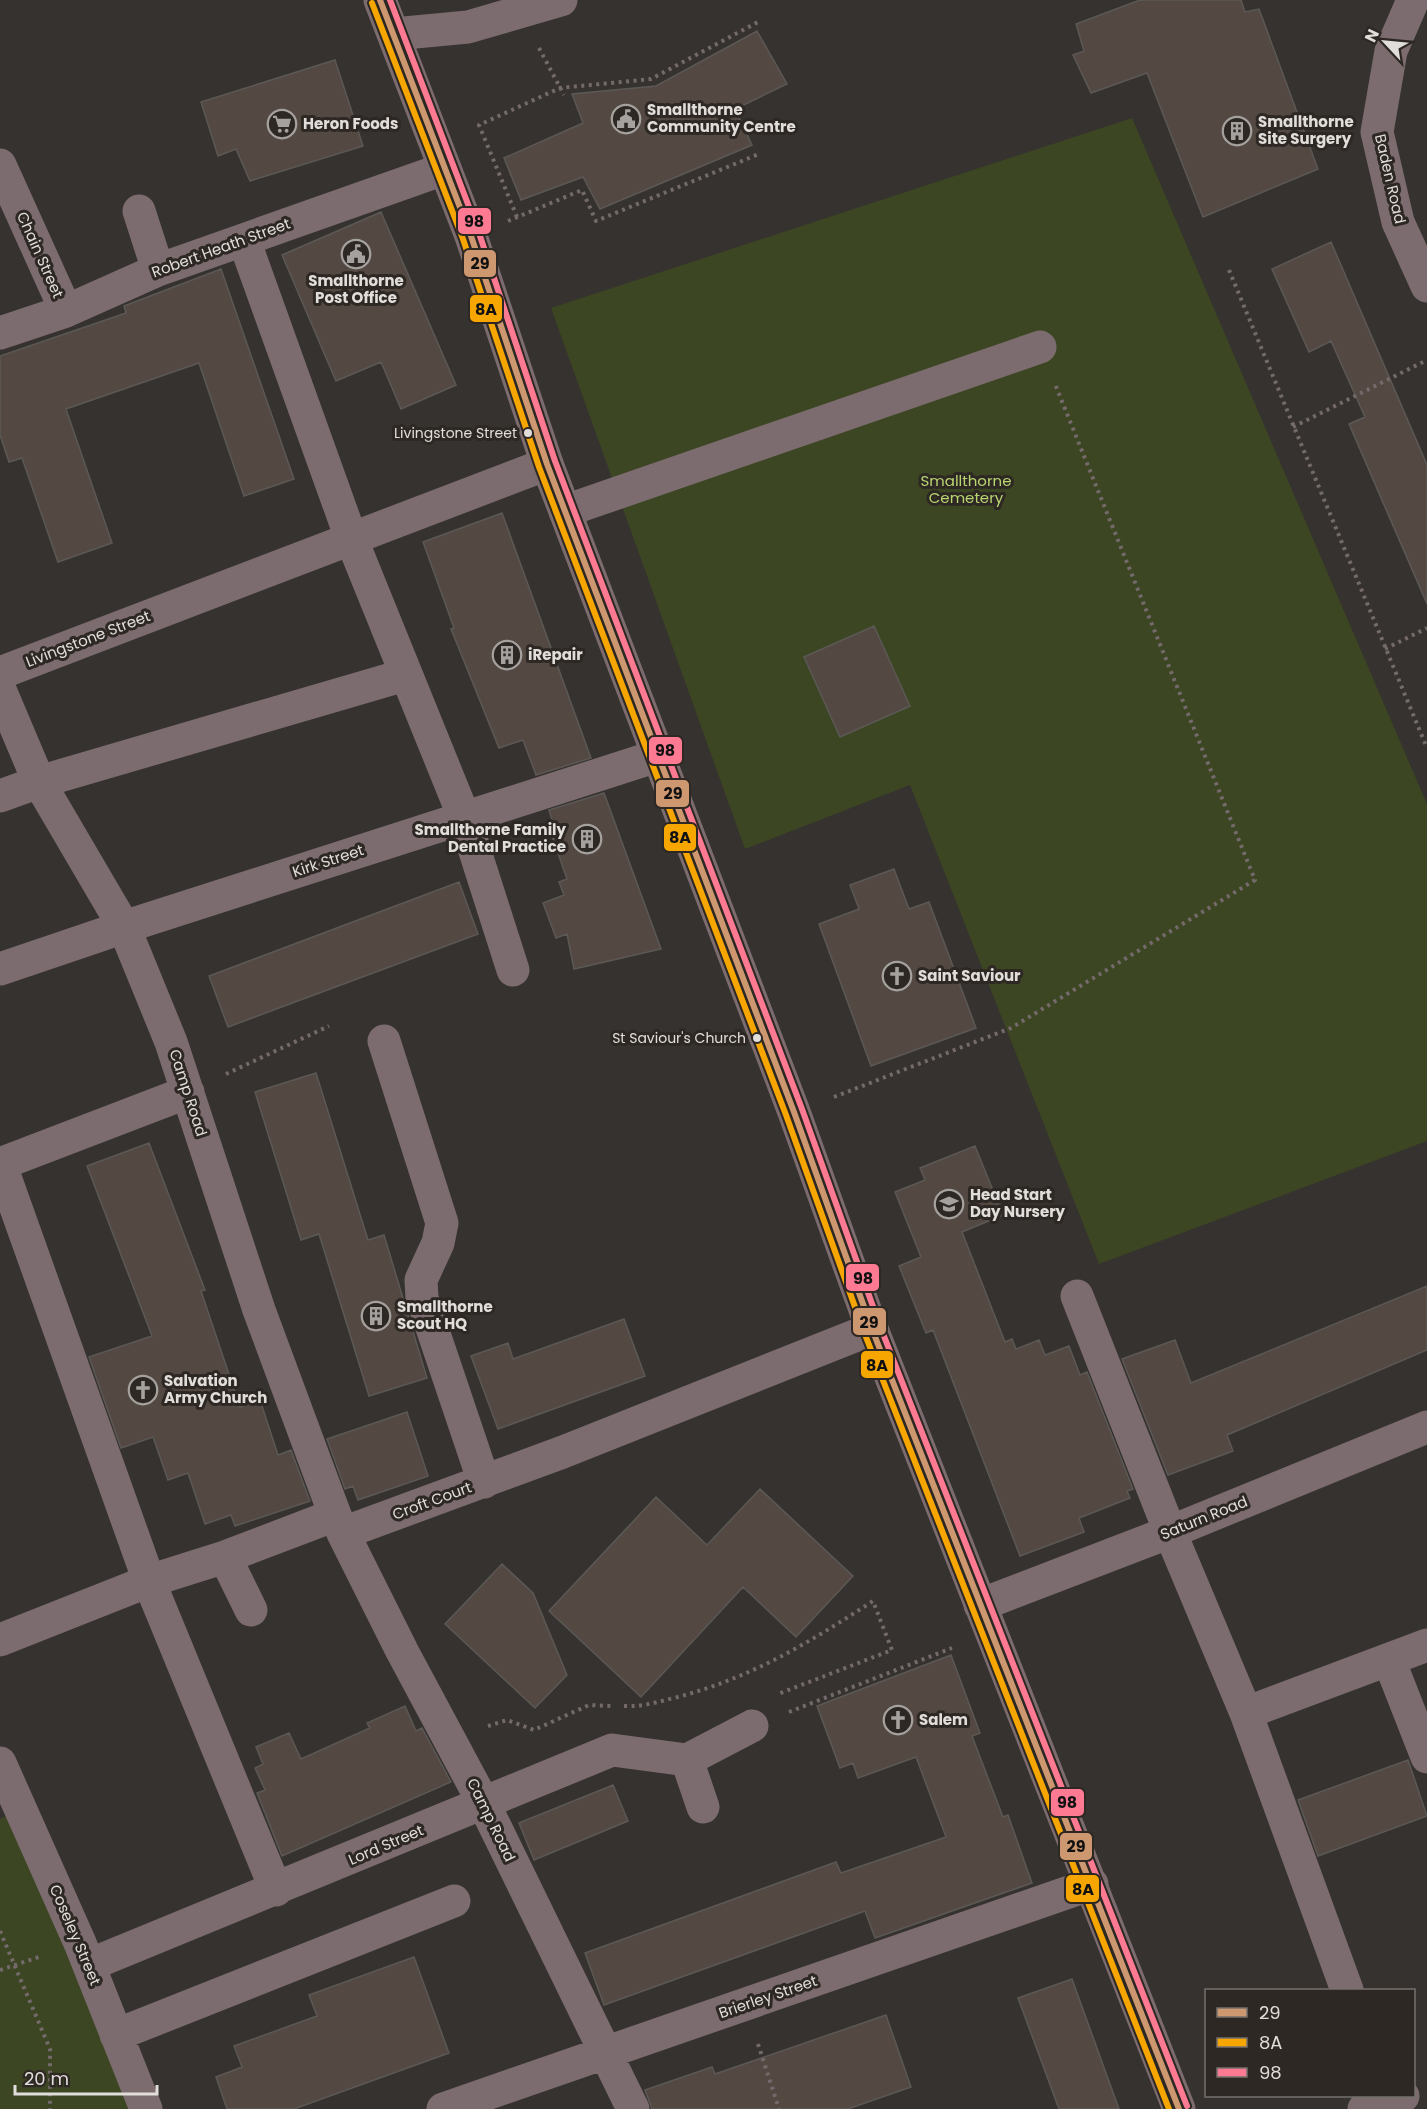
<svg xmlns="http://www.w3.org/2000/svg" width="1427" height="2109" viewBox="0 0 1427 2109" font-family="Poppins,sans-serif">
  <rect width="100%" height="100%" fill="#35322f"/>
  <!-- green -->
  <path fill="#3d4623" d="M1132 118 1427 804V1141L1099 1264 910 785 745 849 551 308Z
    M20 1809 145 2109H0V1819Z"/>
  <!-- building -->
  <path fill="#534942" stroke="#5b5856" stroke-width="1.5" d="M1140 0H1241L1245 12 1259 9 1318 169 1203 217 1147 73 1091 93 1073 55 1084 51 1076 24Z
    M757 31 787 84 735 109 752 145 600 209 583 177 521 200 504 158 583 123 572 94 656 86Z
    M335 60 363 146 250 181 236 149 218 156 201 102Z
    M381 212 456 385 401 409 381 362 336 381 282 255Z
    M1331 242 1427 465V604L1349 424 1365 417 1331 341 1309 352 1272 269Z
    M221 269 294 479 244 496 199 363 66 409 112 543 58 562 22 458 9 462 0 435V356L126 313 124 306Z
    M502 513 591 758 536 775 523 740 499 748 451 629 454 628 423 542Z
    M874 626 910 706 840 737 804 657Z
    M604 793 661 949 574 969 567 934 556 938 543 903 564 895 559 882 567 879 547 822 552 820 549 810Z
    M894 869 909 909 929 902 976 1028 871 1066 819 924 859 909 850 885Z
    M459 882 478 934 228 1027 209 976Z
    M316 1073 368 1240 384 1235 427 1378 369 1396 319 1234 301 1240 255 1092Z
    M149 1143 205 1290 201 1291 240 1407 260 1400 278 1455 291 1450 310 1501 235 1526 231 1515 205 1524 188 1473 168 1480 153 1437 121 1448 89 1357 152 1336 87 1166Z
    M975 1146 1003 1215 962 1232 1005 1342 1012 1339 1016 1349 1039 1340 1045 1355 1069 1346 1080 1375 1087 1372 1133 1489 1127 1491 1130 1498 1079 1518 1084 1532 1020 1556 933 1330 926 1333 899 1266 921 1257 895 1192 925 1180 920 1168Z
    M1427 1286V1350L1227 1435 1233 1451 1168 1475 1122 1359 1175 1340 1191 1383Z
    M624 1319 645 1376 498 1429 471 1356 508 1343 513 1359Z
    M407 1412 428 1476 358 1500 353 1486 345 1489 327 1439Z
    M760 1489 853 1576 796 1637 743 1587 641 1697 549 1611 656 1497 707 1545Z
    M502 1564 533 1593 567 1675 535 1708 445 1624Z
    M951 1655 980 1733 972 1736 1003 1817 1008 1815 1032 1883 875 1938 865 1911 604 2005 585 1953 836 1862 841 1873 946 1837 916 1757 858 1778 853 1763 840 1768 817 1706Z
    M405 1706 416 1731 422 1728 451 1782 282 1856 257 1793 265 1790 255 1768 263 1764 256 1747 289 1733 301 1759 370 1728 367 1723Z
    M1408 1760 1427 1816 1318 1856 1298 1800Z
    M613 1785 628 1821 534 1860 519 1823Z
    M414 1957 449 2053 294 2109H227L216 2077 242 2067 234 2046 317 2016 309 1995Z
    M1072 1979 1119 2109H1059L1018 1998Z
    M886 2015 911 2087 848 2109H652L645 2090 712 2067 715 2074Z"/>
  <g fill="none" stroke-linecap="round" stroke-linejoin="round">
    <!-- path -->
    <path stroke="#756a6b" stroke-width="4" stroke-dasharray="3 4.5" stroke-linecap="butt" d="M539 48 564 95
      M517 217 479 125 560 88 651 79 758 22
      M508 221 582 190 596 221 759 154
      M1229 270 1427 748
      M1293 427 1427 360
      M1385 649 1427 628
      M226 1074 329 1026
      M834 1097 1011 1028 1255 880 1055 384
      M624 1706C642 1707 657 1702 674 1698 751 1678 807 1644 873 1601L892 1650 778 1694
      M789 1712 952 1648
      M488 1726 507 1720 534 1730 589 1705 611 1706
      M0 1931 50 2049V2109
      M0 1970 42 1956
      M758 2044 779 2109"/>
    <!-- minor -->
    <path stroke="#7c6c6f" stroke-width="33" d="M1413 0 1391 51 1377 132 1398 222 1427 286
      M394 34 468 27 561 0
      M0 165 66 311
      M139 211 158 270
      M244 240 351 538 464 817 513 970
      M0 333 66 311 158 270 444 169
      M565 511 1040 347
      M0 673 547 464
      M0 690 39 782 124 927 171 1042 259 1310 335 1515
      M0 796 39 782 405 675
      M0 969 124 927 657 756
      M384 1041 442 1223 438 1243 421 1280 422 1298 484 1482
      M0 1163 149 1581 276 1890
      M0 1164 188 1092
      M1077 1296 1170 1532 1246 1713 1347 1990
      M343 1533 402 1651 484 1804 633 2109
      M225 1557 251 1610
      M980 1605 1170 1532 1427 1427
      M0 1640 149 1581 225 1557 335 1515 343 1533 563 1452 872 1329
      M1389 1660 1427 1757
      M1246 1713 1427 1645
      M687 1760 703 1807
      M0 1763 80 1943 146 2109
      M89 1965 612 1750 687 1760 752 1726
      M116 2035 454 1901
      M443 2109 1092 1884
      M1364 2109 1403 2096"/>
    <!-- major -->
    <path stroke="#7c6c6f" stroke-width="33" d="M380 0 471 236 547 464 794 1112 872 1329 1179 2109"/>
    <!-- bus-1 casing -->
    <g stroke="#2d2823" stroke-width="10">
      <path id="bus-1" d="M380 0 471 236 547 464 794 1112 872 1329 1179 2109"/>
    </g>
    <!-- bus-2 casing -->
    <g stroke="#2d2823" stroke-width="10">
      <path id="bus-2" d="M372 3 463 239 539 467 786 1115 864 1332 1169 2109"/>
    </g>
    <!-- bus-3 casing -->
    <g stroke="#2d2823" stroke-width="10">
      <path id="bus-3" d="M390 0 479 233 555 461 802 1109 880 1326 1187 2106"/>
    </g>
    <!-- bus-1 -->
    <use href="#bus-1" stroke="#cd976f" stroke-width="6"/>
    <!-- bus-2 -->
    <use href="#bus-2" stroke="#f7a600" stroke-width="6"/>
    <!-- bus-3 -->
    <use href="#bus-3" stroke="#fe7a93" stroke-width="6"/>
  </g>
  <!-- icons -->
  <defs>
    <g id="civic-ring" transform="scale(1.5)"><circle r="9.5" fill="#2d2823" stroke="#a5a19e" stroke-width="1.5"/><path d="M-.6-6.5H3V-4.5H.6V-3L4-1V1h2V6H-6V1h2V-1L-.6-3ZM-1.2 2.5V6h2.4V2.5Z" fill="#a5a19e"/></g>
    <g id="supermarket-ring" transform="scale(1.5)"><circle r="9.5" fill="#2d2823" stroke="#a5a19e" stroke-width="1.5"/><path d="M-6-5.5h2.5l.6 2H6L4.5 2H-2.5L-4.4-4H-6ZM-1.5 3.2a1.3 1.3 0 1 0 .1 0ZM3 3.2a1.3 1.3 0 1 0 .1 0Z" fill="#a5a19e"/></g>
    <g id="building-ring" transform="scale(1.5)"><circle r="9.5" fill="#2d2823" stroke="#a5a19e" stroke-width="1.5"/><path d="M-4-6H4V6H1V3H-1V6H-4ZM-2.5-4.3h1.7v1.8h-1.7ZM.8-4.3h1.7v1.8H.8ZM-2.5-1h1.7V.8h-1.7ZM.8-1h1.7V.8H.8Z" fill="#a5a19e"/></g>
    <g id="church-ring" transform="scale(1.5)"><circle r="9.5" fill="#2d2823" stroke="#a5a19e" stroke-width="1.5"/><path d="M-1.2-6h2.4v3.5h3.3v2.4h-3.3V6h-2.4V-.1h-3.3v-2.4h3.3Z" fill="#a5a19e"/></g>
    <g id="school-ring" transform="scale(1.5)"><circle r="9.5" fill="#2d2823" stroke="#a5a19e" stroke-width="1.5"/><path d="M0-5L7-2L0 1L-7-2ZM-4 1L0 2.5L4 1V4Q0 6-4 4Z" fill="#a5a19e"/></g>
  </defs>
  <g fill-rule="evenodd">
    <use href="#civic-ring" x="626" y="119"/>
    <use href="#supermarket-ring" x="282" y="124"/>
    <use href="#building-ring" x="1237" y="131"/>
    <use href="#civic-ring" x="356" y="254"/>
    <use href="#building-ring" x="507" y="655"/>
    <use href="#building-ring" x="587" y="839"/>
    <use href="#church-ring" x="897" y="976"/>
    <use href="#school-ring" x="949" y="1204"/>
    <use href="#building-ring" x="376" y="1316"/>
    <use href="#church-ring" x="143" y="1390"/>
    <use href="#church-ring" x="898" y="1720"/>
  </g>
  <!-- markers -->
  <g fill="#e1ddda" stroke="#2d2823" stroke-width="2">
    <circle cx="528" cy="433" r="5"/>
    <circle cx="757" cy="1038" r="5"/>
  </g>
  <g text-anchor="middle" stroke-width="6" stroke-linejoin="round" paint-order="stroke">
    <!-- bus labels -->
    <g font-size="14" fill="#e1ddda" stroke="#2d2823" text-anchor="end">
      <text x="517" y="438">Livingstone Street</text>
      <text x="746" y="1043">St Saviour's Church</text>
    </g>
    <!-- poi labels -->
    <g font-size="15" font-weight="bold" fill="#e1ddda" stroke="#2d2823" text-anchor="start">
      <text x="647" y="115">Smallthorne<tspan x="647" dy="17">Community Centre</tspan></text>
      <text x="1258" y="127">Smallthorne<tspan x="1258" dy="17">Site Surgery</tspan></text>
      <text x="303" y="129">Heron Foods</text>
      <text x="356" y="286" text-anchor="middle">Smallthorne<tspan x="356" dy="17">Post Office</tspan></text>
      <text x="528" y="660">iRepair</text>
      <text x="566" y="835" text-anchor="end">Smallthorne Family<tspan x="566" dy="17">Dental Practice</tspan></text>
      <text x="918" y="981">Saint Saviour</text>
      <text x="970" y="1200">Head Start<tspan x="970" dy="17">Day Nursery</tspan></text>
      <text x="397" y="1312">Smallthorne<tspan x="397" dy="17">Scout HQ</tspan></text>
      <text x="164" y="1386">Salvation<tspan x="164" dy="17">Army Church</tspan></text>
      <text x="919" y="1725">Salem</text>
    </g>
    <!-- street labels -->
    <g font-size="15" fill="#e1ddda" stroke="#2d2823">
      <text transform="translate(1390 179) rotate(77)" y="5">Baden Road</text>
      <text transform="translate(221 248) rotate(-20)" y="5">Robert Heath Street</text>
      <text transform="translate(40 255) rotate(66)" y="5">Chain Street</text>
      <text transform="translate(88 639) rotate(-21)" y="5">Livingstone Street</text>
      <text transform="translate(328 861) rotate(-18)" y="5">Kirk Street</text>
      <text transform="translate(188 1093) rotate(72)" y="5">Camp Road</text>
      <text transform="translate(432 1501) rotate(-20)" y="5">Croft Court</text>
      <text transform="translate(1204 1518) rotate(-22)" y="5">Saturn Road</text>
      <text transform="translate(491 1820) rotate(64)" y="5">Camp Road</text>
      <text transform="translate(386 1845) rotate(-23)" y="5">Lord Street</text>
      <text transform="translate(75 1935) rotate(67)" y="5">Coseley Street</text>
      <text transform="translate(768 1997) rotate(-19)" y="5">Brierley Street</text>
    </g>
    <!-- park labels -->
    <g font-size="15" fill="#b9d571" stroke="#2d2823">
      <text x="966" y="486">Smallthorne<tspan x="966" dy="17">Cemetery</tspan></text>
    </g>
  </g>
  <g stroke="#2d2823" stroke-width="2">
    <rect x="457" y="207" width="35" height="28" rx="6" fill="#fe7a93"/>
    <rect x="463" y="249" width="34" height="29" rx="6" fill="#cd976f"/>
    <rect x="469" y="294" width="34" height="29" rx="6" fill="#f7a600"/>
    <rect x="648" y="736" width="35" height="29" rx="6" fill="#fe7a93"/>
    <rect x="655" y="779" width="35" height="29" rx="6" fill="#cd976f"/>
    <rect x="663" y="823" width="34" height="29" rx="6" fill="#f7a600"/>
    <rect x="845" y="1263" width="35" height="29" rx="6" fill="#fe7a93"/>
    <rect x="852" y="1307" width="35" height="29" rx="6" fill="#cd976f"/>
    <rect x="860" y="1350" width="34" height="29" rx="6" fill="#f7a600"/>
    <rect x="1050" y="1788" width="35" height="29" rx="6" fill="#fe7a93"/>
    <rect x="1059" y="1832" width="34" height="29" rx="6" fill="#cd976f"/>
    <rect x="1065" y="1874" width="35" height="29" rx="6" fill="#f7a600"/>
  </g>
  <g font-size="16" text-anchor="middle" font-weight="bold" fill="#111">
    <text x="474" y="227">98</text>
    <text x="480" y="269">29</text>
    <text x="486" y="315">8A</text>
    <text x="665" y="756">98</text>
    <text x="673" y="799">29</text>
    <text x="680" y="843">8A</text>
    <text x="863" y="1284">98</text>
    <text x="869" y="1328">29</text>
    <text x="877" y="1371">8A</text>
    <text x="1067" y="1808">98</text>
    <text x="1076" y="1852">29</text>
    <text x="1083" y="1895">8A</text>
  </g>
  <!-- legend -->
  <rect x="1205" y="1989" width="210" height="108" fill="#2d2823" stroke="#75706c" stroke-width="1.5"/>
  <rect x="1217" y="2008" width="30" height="9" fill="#cd976f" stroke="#75706c" stroke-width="1.5"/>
  <text x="1259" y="2019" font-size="18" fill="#e1ddda">29</text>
  <rect x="1217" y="2038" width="30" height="9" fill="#f7a600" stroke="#75706c" stroke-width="1.5"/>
  <text x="1259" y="2049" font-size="18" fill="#e1ddda">8A</text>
  <rect x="1217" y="2068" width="30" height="9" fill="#fe7a93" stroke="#75706c" stroke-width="1.5"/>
  <text x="1259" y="2079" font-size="18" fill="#e1ddda">98</text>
  <!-- north arrow -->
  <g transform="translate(1385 42) rotate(296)" stroke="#2d2823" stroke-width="4.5" paint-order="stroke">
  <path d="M0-4.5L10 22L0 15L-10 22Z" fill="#e1ddda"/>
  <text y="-9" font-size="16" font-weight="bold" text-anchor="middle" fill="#e1ddda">N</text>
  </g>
  <!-- scale -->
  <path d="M15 2085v9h142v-9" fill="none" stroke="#e1ddda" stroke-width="3"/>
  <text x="24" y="2085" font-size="18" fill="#e1ddda" stroke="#2d2823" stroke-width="4.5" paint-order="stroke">20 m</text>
</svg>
